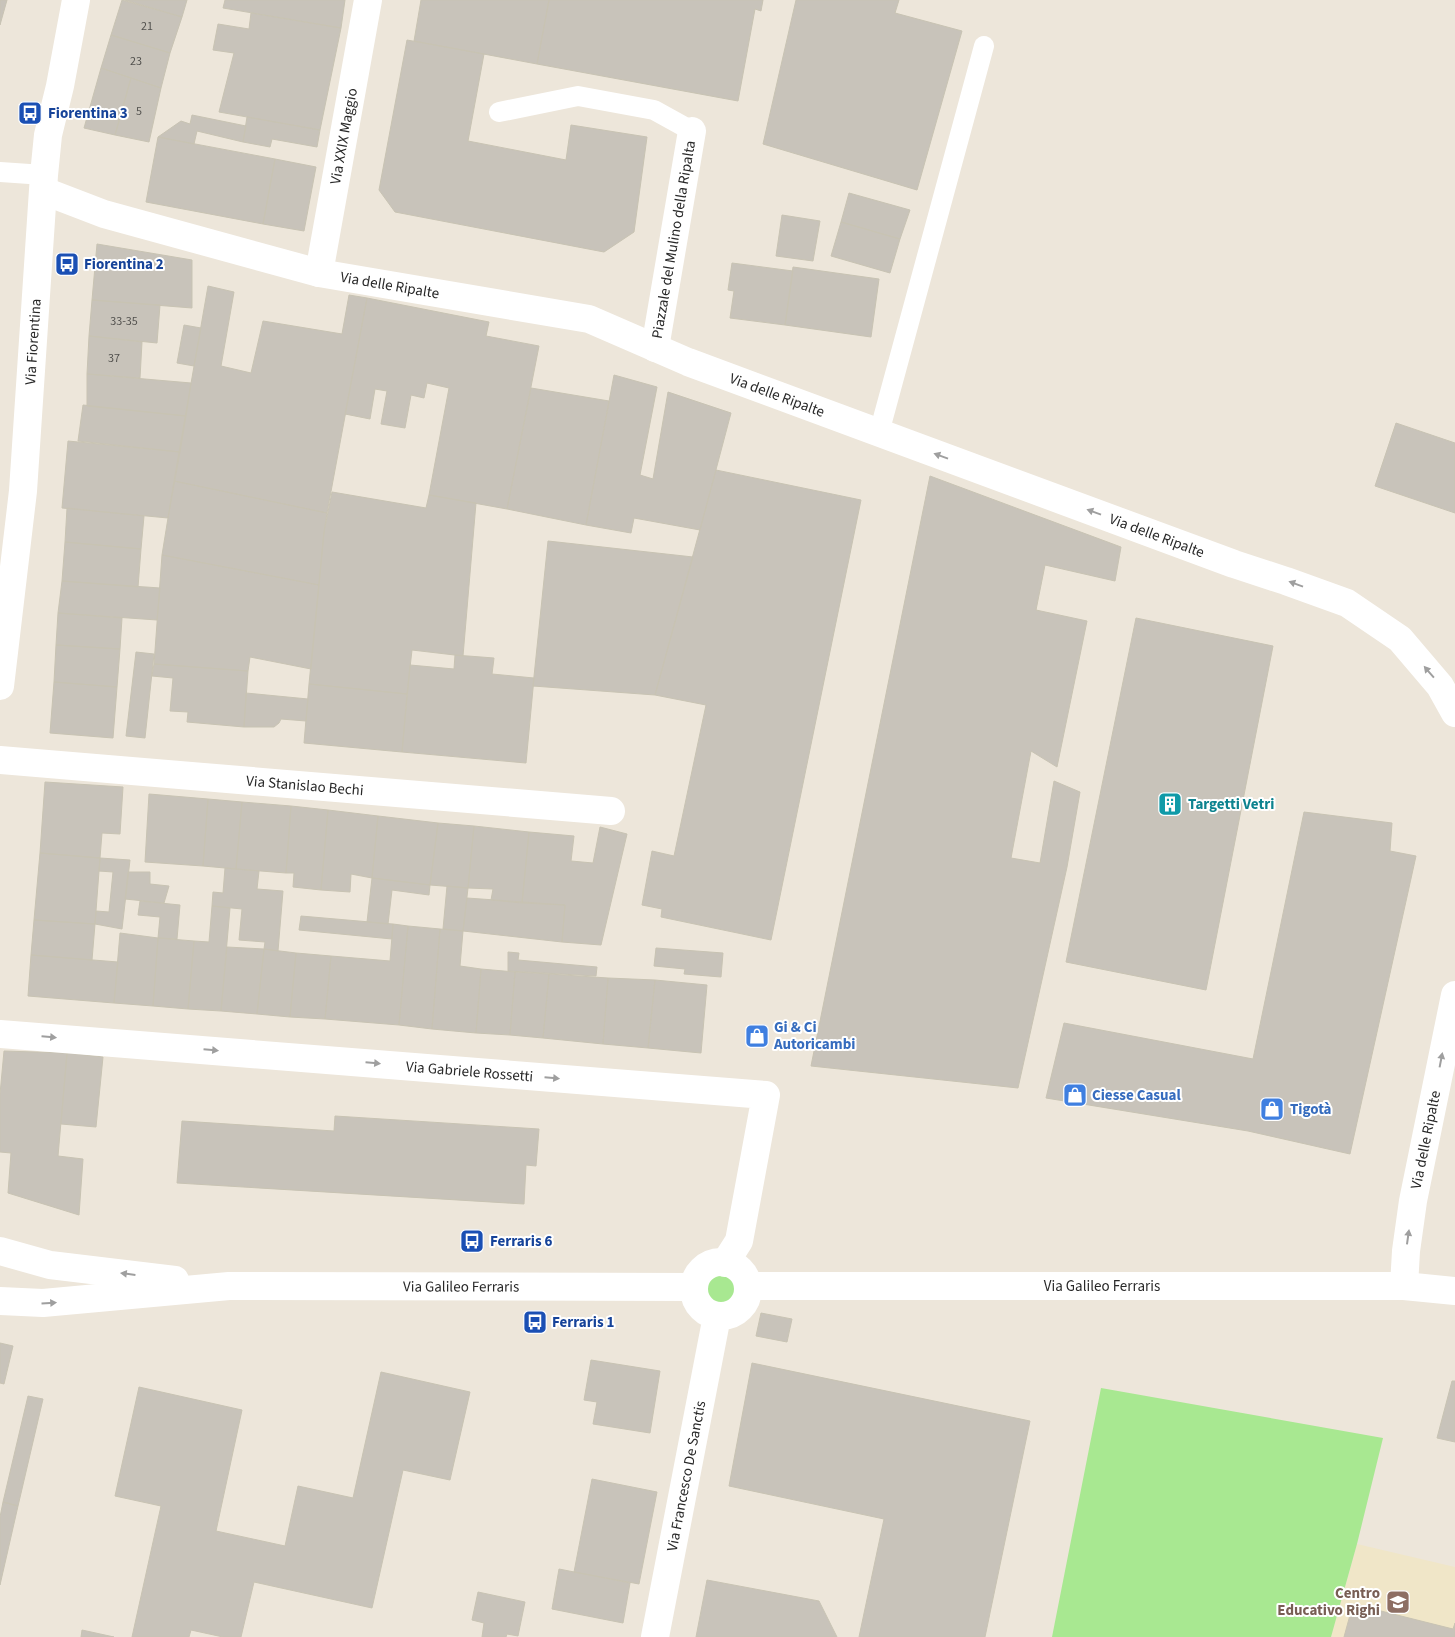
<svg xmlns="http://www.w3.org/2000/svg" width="1455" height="1637" viewBox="0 0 1455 1637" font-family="'Source Sans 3',sans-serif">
  <rect width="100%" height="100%" fill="#ede6da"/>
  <!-- education -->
  <path fill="#f0e6c8" d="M1357 1544 1455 1567V1637H1331Z"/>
  <!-- green -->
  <path fill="#a8e891" d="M700 1289a21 21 0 1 1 42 0a21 21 0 1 1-42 0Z
    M1101 1388 1383 1438 1357 1544 1331 1637H1052Z"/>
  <!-- building -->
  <path fill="#c8c3ba" stroke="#c8c3b3" d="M0 0H7L0 25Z
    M122 0 182 17 170 53 111 35Z
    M125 0H187L182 17Z
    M225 0H345L341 28 223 8Z
    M421 0H549L537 64 414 41Z
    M549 0H763L761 11 755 9 738 101 537 64Z
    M796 0H899L895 13 962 31 917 190 763 144Z
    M251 13 341 28 320 130 219 112 234 53 213 50 218 24 249 29Z
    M111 35 170 53 161 88 101 68Z
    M407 40 484 54 468 141 566 160 571 125 647 137 634 232 604 252 395 212 379 190Z
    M101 68 131 78 115 135 84 128Z
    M131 78 161 88 149 142 115 135Z
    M192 115 246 126 243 142 197 131 194 144 158 137 181 121 190 124Z
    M247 117 320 130 317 147 272 139 270 147 243 142Z
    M158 137 275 159 263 224 146 202Z
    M275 159 316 167 304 231 263 224Z
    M849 193 910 210 900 239 841 222Z
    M782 215 820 221 813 261 776 256Z
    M841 222 900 239 890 273 831 256Z
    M97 244 192 260V308L92 300Z
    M732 263 793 271 785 325 730 318 734 291 728 290Z
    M793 267 879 279 871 337 785 325Z
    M208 286 234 292 221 366 251 373 263 321 342 334 349 295 367 298 327 513 174 481Z
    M367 298 489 322 486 336 539 346 507 509 429 495 449 388 427 383 424 398 411 395 405 428 381 424 387 391 375 389 370 419 345 414Z
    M92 300 160 305 157 343 89 336Z
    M184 325 201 328 194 366 177 363Z
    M89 336 142 342 140 378 87 374Z
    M87 374 191 383 186 416 87 406Z
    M614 375 657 387 640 475 653 479 668 392 731 413 700 530 634 518 631 533 586 525Z
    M531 388 609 401 586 525 507 509Z
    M83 405 186 416 180 452 78 441Z
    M1396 423 1455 443V513L1375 486Z
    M68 441 180 452 168 518 62 508Z
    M716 470 861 500 771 940 661 917 662 909 642 905 652 851 674 856 706 705 655 695Z
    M930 476 1121 547 1115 581 1045 565 1036 610 1087 621 1057 767 1031 751 1011 858 1040 863 1054 781 1080 792 1067 867 1018 1088 811 1066Z
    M174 481 327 513 324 532 319 585 162 555Z
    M332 492 426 508 429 495 476 503 463 656 412 650 407 694 309 684 324 532Z
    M67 508 144 516 141 549 65 542Z
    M548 541 693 557 655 695 533 686Z
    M65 542 141 549 138 587 62 581Z
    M162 555 319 585 311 669 250 657 248 671 154 664Z
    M62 581 160 588 157 620 58 613Z
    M58 613 122 618 120 649 56 645Z
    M1136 618 1273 646 1206 990 1066 962Z
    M56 645 120 649 117 687 54 682Z
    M136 652 154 654 145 738 126 736Z
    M455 655 494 658 492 674 534 678 526 763 402 752 410 665 454 669Z
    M154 664 248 671 244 727 187 722 188 712 170 711 173 678 152 676Z
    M54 682 117 687 113 738 50 733Z
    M309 684 407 694 402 752 304 743Z
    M246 693 308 699 306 721 281 719 279 723 274 727H244Z
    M45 782 123 787 120 834 102 833 100 858 40 853Z
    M149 794 208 799 203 866 145 862Z
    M208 799 242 802 236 869 203 866Z
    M242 802 291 806 286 873 236 869Z
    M291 806 328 810 321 890 293 887 294 873H286Z
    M328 810 378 816 372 878 351 874 350 892 321 890Z
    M1304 812 1392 823 1390 851 1416 856 1350 1154 1248 1131 1046 1098 1064 1023 1253 1059Z
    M378 816 438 823 430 885 372 878Z
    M438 823 474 826 468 888 430 885Z
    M474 826 529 832 522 903 491 900 493 889 468 888Z
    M600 827 627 834 601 945 562 942 565 905 522 903 529 832 574 836 571 861 593 863Z
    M40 853 100 858 95 924 34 920Z
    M100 858 130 860 122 929 95 924 96 911 109 912 113 872 99 871Z
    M225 868 259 871 257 889 283 891 278 951 264 949 265 942 239 940 242 909 212 906 213 892 223 893Z
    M128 872H150V884L169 886 164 903 125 899Z
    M372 878 430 885 429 895 392 890 388 924 367 922Z
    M447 886 468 888 463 931 443 929Z
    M467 898 565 905 562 942 463 931Z
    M140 901 180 905 177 939 158 938 160 917 138 915Z
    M212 906 230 908 221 1011 188 1009 194 941 209 942Z
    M301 916 393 924 392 939 299 930Z
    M34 920 95 924 92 960 31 955Z
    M393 924 408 926 399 1025 325 1019 331 956 390 961Z
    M408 926 440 929 432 1029 399 1025Z
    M440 929 463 931 460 966 481 969 476 1033 432 1029Z
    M120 933 158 938 153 1006 114 1003Z
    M158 938 194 941 188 1009 153 1006Z
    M227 947 264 949 257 1014 221 1011Z
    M656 948 723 953 721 977 684 974 685 969 654 966Z
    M264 949 296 953 290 1017 257 1014Z
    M508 952 519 953 518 960 597 967 596 976 508 971Z
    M296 953 331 956 325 1019 290 1017Z
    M31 955 118 962 114 1003 28 996Z
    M481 969 515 972 510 1035 476 1033Z
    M515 972 549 974 543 1038 510 1035Z
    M549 974 608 978 603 1044 543 1038Z
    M608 978 655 980 648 1048 603 1044Z
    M655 980 707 985 701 1053 648 1048Z
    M4 1051 67 1053 58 1156 83 1159 79 1215 8 1193 11 1153 0 1152V1094Z
    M67 1053 103 1057 96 1127 61 1124Z
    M335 1116 539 1129 536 1166 526 1165 524 1204 177 1183 182 1121 334 1131Z
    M761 1313 792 1319 787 1342 756 1336Z
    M0 1343 13 1346 4 1384 0 1383Z
    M591 1360 660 1371 650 1433 593 1424 597 1402 584 1400Z
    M752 1363 1030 1421 985 1637H859L884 1519 729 1486Z
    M381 1372 470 1392 450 1480 403 1470 372 1608 254 1582 241 1637H223L191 1630 189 1637H132L161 1506 115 1496 139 1387 242 1410 216 1531 285 1546 298 1486 353 1498Z
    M1452 1381H1455V1442L1437 1438Z
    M28 1396 43 1399 18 1506 3 1502Z
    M592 1479 657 1492 639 1584 574 1572Z
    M3 1502 18 1506 0 1585V1517Z
    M559 1569 630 1583 623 1623 552 1609Z
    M707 1580 819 1601 837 1637H696Z
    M478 1592 525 1602 518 1636 507 1634 506 1637H482L484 1623 472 1620Z
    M1353 1604 1453 1629 1455 1623V1637H1344Z
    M82 1630 114 1637H81Z"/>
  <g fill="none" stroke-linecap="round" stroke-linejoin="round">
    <!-- service -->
    <path stroke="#fff" stroke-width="20" d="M499 112 578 96 654 110 692 131
      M0 172 44 175
      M879 433 984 46"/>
    <!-- minor -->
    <g stroke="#fff" stroke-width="28">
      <path id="s1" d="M44 191 104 214 319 273 589 319 688 362 1234 564 1286 581 1347 603 1400 639 1440 686 1455 713"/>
      <path id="s2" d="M319 273 368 0"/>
      <path id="s3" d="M655 348 692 131"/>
      <path id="s4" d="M0 760 611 811"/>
      <path id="s5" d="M0 1034 766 1095 739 1241 725 1263"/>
      <path id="s6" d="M1404 1286 1406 1251 1413 1201 1455 995"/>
    </g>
    <!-- tertiary -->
    <g stroke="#fff" stroke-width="28">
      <path id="s7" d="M0 686 23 491 44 175 48 135 60 86 76 0"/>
      <path d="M0 1251 50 1265 175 1280"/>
      <circle cx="721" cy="1289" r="27"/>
      <path id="s8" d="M748 1286H1404L1455 1291"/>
      <path id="s9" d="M0 1301 43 1303 229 1286 694 1287"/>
      <path id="s10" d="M655 1637 717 1316"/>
    </g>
  </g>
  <!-- one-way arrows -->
  <defs><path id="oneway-solid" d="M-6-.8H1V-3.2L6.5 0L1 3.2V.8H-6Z" transform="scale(1.25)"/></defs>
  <g fill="#9f9f9f">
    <use href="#oneway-solid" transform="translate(941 456) rotate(-160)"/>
    <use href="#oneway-solid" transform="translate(1094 512) rotate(-160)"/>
    <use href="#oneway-solid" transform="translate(1296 584) rotate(-160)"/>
    <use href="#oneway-solid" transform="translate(1429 672) rotate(-131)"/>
    <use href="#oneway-solid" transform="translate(49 1037) rotate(5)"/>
    <use href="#oneway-solid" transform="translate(211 1050) rotate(5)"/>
    <use href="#oneway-solid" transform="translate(1441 1060) rotate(-79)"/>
    <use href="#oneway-solid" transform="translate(373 1063) rotate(5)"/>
    <use href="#oneway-solid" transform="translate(552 1078) rotate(5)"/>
    <use href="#oneway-solid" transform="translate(1408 1237) rotate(-82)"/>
    <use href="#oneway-solid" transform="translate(128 1274) rotate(-173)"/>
    <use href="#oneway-solid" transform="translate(49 1303) rotate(-4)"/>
  </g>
  <!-- icons -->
  <defs>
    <g id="bus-square" transform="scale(1.25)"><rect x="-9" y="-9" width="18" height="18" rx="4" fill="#1a4fb4" stroke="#fff"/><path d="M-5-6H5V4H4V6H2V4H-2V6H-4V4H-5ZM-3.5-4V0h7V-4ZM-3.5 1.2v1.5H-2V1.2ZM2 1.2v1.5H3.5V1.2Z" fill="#fff"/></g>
    <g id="building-square" transform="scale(1.25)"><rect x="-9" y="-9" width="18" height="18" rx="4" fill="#0f9aa8" stroke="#fff"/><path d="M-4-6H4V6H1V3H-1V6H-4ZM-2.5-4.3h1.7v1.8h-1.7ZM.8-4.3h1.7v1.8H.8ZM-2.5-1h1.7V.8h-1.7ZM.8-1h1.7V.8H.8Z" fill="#fff"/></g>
    <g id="shop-square" transform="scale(1.25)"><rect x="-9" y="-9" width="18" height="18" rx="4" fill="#3f7fe0" stroke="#fff"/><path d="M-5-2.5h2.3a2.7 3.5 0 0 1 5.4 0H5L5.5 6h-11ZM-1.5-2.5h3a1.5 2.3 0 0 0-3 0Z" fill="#fff"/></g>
    <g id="school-square" transform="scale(1.25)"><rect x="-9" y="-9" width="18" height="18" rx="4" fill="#8d6e63" stroke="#fff"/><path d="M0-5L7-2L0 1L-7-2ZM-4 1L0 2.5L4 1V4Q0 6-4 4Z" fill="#fff"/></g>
  </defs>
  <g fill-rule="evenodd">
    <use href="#bus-square" x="30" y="113"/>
    <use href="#bus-square" x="67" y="264"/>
    <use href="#building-square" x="1170" y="804"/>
    <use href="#shop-square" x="757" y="1036"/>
    <use href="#shop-square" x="1075" y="1095"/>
    <use href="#shop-square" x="1272" y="1109"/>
    <use href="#bus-square" x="472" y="1241"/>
    <use href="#bus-square" x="535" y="1322"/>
    <use href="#school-square" x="1398" y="1602"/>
  </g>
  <g text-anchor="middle" stroke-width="4" stroke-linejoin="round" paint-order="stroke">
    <!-- number labels -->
    <g font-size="12" fill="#51504d">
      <text x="147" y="30">21</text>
      <text x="136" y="65">23</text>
      <text x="139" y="115">5</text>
      <text x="124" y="325">33-35</text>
      <text x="114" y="362">37</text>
    </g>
    <!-- transit labels -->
    <g font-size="15" font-weight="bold" fill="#164399" stroke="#fff" text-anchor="start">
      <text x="48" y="118">Fiorentina 3</text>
      <text x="84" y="269">Fiorentina 2</text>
      <text x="490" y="1246">Ferraris 6</text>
      <text x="552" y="1327">Ferraris 1</text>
    </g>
    <!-- street labels -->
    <g font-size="15" fill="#292929" stroke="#fff">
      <text dy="5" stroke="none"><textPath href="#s2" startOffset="139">Via XXIX Maggio</textPath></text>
      <text dy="5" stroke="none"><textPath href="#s3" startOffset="110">Piazzale del Mulino della Ripalta</textPath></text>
      <text dy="5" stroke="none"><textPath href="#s1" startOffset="359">Via delle Ripalte</textPath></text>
      <text dy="5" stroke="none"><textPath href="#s7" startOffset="346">Via Fiorentina</textPath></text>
      <text dy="5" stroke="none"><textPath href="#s1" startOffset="764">Via delle Ripalte</textPath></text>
      <text dy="5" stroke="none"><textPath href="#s1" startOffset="1169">Via delle Ripalte</textPath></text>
      <text dy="5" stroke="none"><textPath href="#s4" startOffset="306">Via Stanislao Bechi</textPath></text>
      <text dy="5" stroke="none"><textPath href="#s5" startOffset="471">Via Gabriele Rossetti</textPath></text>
      <text dy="5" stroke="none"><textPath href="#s6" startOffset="148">Via delle Ripalte</textPath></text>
      <text dy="5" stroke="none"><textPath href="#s9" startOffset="462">Via Galileo Ferraris</textPath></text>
      <text dy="5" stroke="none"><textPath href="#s8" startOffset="354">Via Galileo Ferraris</textPath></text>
      <text dy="5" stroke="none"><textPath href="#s10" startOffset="164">Via Francesco De Sanctis</textPath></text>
    </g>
    <!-- culture labels -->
    <g font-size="15" font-weight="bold" fill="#0d838f" stroke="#fff" text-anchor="start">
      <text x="1188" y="809">Targetti Vetri</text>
    </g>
    <!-- shop labels -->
    <g font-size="15" font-weight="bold" fill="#366cbe" stroke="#fff" text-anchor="start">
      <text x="774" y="1032">Gi &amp; Ci<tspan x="774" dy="17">Autoricambi</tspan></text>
      <text x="1092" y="1100">Ciesse Casual</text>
      <text x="1290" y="1114">Tigotà</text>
    </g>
    <!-- education labels -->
    <g font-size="15" font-weight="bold" fill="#785e54" stroke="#fff" text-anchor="end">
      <text x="1380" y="1598">Centro<tspan x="1380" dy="17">Educativo Righi</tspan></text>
    </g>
  </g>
</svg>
